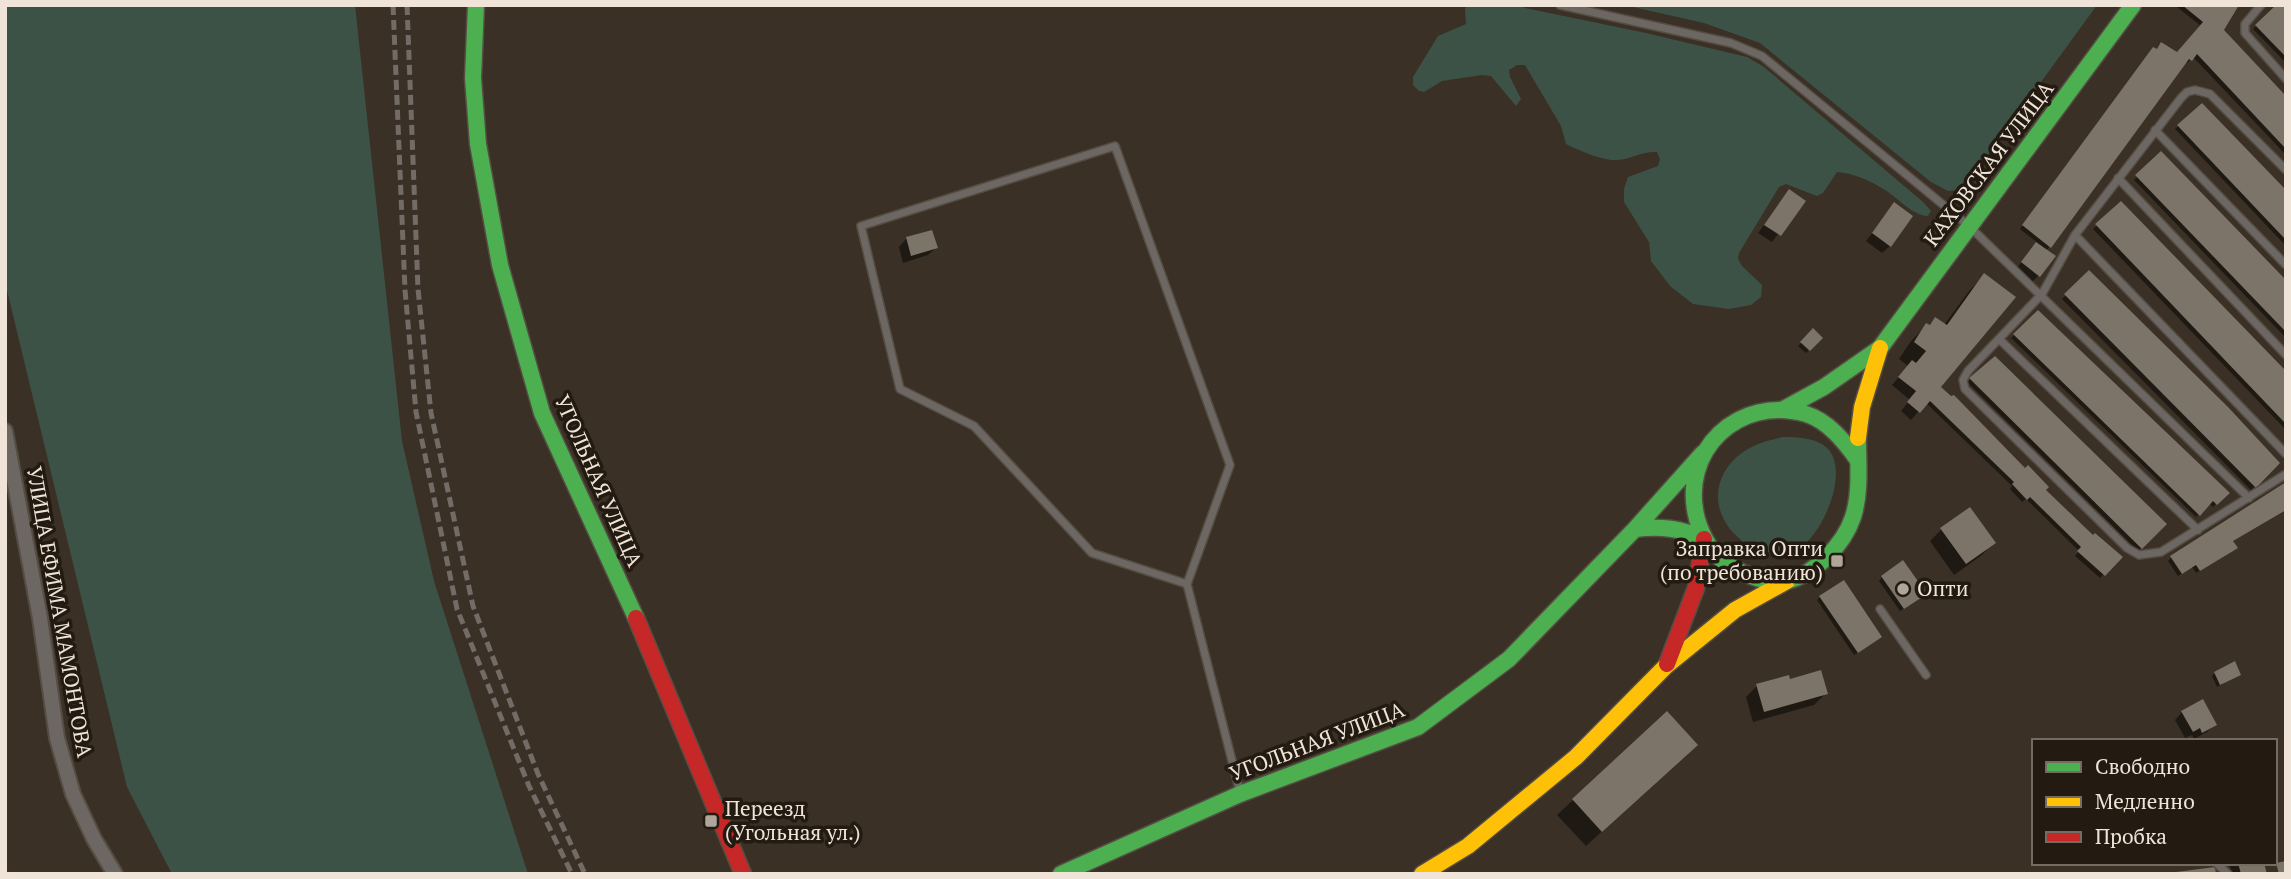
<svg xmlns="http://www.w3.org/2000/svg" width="2291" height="879" viewBox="0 0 2291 879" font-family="'PT Serif',serif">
  <rect width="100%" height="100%" fill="#3a3025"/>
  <!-- green -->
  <path fill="#3d5246" d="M5 5H355L402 441 434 581 528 874H172L127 787 5 282Z
    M1467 5H1511L1646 33 1747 57 1764 67 1923 202 1931 211 1928 216C1913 216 1898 198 1885 190 1871 181 1853 173 1837 172L1823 193 1817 196 1786 184 1779 187 1739 253 1738 259 1742 266 1762 285 1761 297 1751 305 1729 309 1693 304 1670 286 1651 261 1649 242 1624 202V189L1628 177 1658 166 1660 159 1657 152C1640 151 1629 161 1614 160 1601 160 1578 150 1566 144L1561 126 1525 65H1517L1509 70 1510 77 1521 99 1516 106 1491 76 1482 75 1442 81 1424 92 1419 91 1413 85V77L1438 36 1466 24 1465 9Z
    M1624 5H2097L1994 147 1972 181 1959 190 1948 191 1931 182 1760 43 1704 23Z
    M1783 437C1797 437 1818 438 1828 449 1851 474 1819 546 1789 554 1775 558 1760 553 1748 545 1712 522 1706 479 1743 452 1754 444 1769 440 1783 437Z"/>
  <!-- shadow -->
  <path fill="#0007" d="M2178 5H2237L2221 30 2286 98V155L2193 57 2187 63 2185 61 2046 251 2039 275 2031 283 2015 270 2038 243 2020 229 2150 53 2177 54 2201 26 2177 7Z
    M2278 5 2286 11V63L2253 29Z
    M2202 105 2286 193V246L2175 129Z
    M2161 153 2286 283V338L2134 180Z
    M1790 191 1803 201 1772 242 1758 233Z
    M2121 204 2286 374V430L2093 229Z
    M1894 205 1890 246 1882 253 1866 241Z
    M931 232 936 248 928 255 903 263 899 247 906 239Z
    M2089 272 2278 463 2251 490 2062 299Z
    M1985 275 1934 393 2044 490 2093 537 2120 557 2100 578 2075 556 2079 551 2026 499 2022 502 2010 489 2012 486 1926 403 1911 420 1901 411 1910 400 1892 385 1908 366 1899 359 1911 341 1927 325H1944L1969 291Z
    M2038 312 2227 493 2213 507 2209 503 2196 517 2011 338Z
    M1813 331 1821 338 1806 353 1798 346Z
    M1995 358 2165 524 2138 551 1967 382Z
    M1942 529 1993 543 1982 555 1954 575 1930 541Z
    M2232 541V551L2196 573 2192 567 2178 576 2168 561 2171 558Z
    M1882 577 1922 597 1900 611 1879 581Z
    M1820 597 1877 640 1854 655 1817 600Z
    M2215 673 2239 674 2217 687 2212 676Z
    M1789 681 1826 693 1814 705 1753 722 1746 697 1757 686Z
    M2182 712 2215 724 2207 732 2194 739 2192 735 2185 738 2175 720Z
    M1680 760 1586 846 1557 815 1573 800Z
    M2229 863H2262L2266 874H2232Z"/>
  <!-- building -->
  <path fill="#7c7369" d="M2182 5H2239L2224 30 2286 96V149L2197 54 2192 61 2189 59 2051 248 2022 225 2153 47 2157 49 2161 42 2177 52 2203 22Z
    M2276 5H2283L2286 8V57L2255 25Z
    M2202 103 2286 190V240L2177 125Z
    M2161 151 2286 280V332L2135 175Z
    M1789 189 1806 201 1781 236 1764 225Z
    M2121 201 2286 371V424L2095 224Z
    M1894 202 1913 216 1891 247 1872 233Z
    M932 230 938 248 911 256 906 237Z
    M2036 242 2056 256 2040 277 2021 262Z
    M2089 270 2228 407 2280 463 2256 488 2064 294Z
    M1984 273 2016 297 1941 387 1951 396 1954 395 2025 468 2028 465 2049 487 2046 490 2093 535 2095 533 2123 557 2105 576 2077 551 2081 547 2030 497 2027 500 2012 484 2014 482 1930 401 1920 413 1907 402 1916 391 1898 377 1912 360 1916 363 1926 351 1914 342 1926 323 1930 325 1935 317 1947 325Z
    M2038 310 2230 493 2217 505 2213 501 2200 516 2013 334Z
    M1813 328 1823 338 1810 351 1800 342Z
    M1995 356 2167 524 2142 549 1969 378Z
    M2286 482V510L2233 541 2238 548 2200 571 2196 565 2182 574 2170 556Z
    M1970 507 1996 543 1966 564 1940 528Z
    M1903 560 1927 594 1904 609 1881 576Z
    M1844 580 1882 637 1858 653 1819 596Z
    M2235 661 2241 675 2220 685 2214 672Z
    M1821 670 1828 694 1764 712 1756 684 1789 675 1790 679Z
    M2203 699 2217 725 2202 733 2200 728 2193 732 2181 711Z
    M1667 711 1698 745 1602 832 1572 799Z
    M2286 861V874H2279L2276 863Z
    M2238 863H2264L2267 874H2241Z
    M2215 867 2216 874H2176V872Z"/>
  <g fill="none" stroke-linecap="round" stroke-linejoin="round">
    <!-- lane casing -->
    <g stroke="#554d43" stroke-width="10">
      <path id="lane" d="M1560 5 1731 43 1762 56 1969 226 2249 498
        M2261 5 2245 24V33L2286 79
        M2155 130 2286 265
        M2286 170 2210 94 2195 90 2187 92 2181 98 2075 235 2042 294 1968 371 1963 380 1965 389 2127 548 2139 555 2161 552 2286 474
        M2118 178 2286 355
        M2075 235 2286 454
        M1999 339 2198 530
        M1187 584 1092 553 974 426 900 389 861 226 1115 146 1230 465 1187 584 1240 792
        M1880 609 1926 675
        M2216 863 2228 874"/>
    </g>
    <!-- street casing -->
    <g stroke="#554d43" stroke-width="18">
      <path id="street" d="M5 431 40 618 57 738 73 794 94 839 115 874"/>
    </g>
    <!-- fast casing -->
    <g stroke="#554d43" stroke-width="19">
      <path id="fast" d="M476 5 473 78 478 144 500 265 542 413 636 618
        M1782 410 1824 387 1880 348 2133 5
        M1857 459C1844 441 1828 421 1806 414 1739 394 1679 451 1697 519 1703 539 1712 554 1730 566 1745 575 1768 584 1786 581 1815 575 1844 544 1853 517 1861 492 1858 464 1858 438
        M1635 529C1661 526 1680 528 1704 539
        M1061 874 1240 794 1418 727 1509 659 1635 529 1703 453"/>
    </g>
    <!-- slow casing -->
    <g stroke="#554d43" stroke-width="19">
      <path id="slow" d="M1858 438 1862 407 1880 348
        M1422 874 1468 846 1576 757 1666 666 1735 610 1787 581"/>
    </g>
    <!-- jam casing -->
    <g stroke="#554d43" stroke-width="19">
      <path id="jam" d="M636 618 743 874
        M1667 664 1696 588 1704 539"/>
    </g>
    <!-- lane -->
    <use href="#lane" stroke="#6d6763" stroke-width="7"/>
    <!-- street -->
    <use href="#street" stroke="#6d6763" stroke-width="14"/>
    <!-- fast -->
    <use href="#fast" stroke="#4caf50" stroke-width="16"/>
    <!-- slow -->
    <use href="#slow" stroke="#ffc107" stroke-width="16"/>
    <!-- jam -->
    <use href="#jam" stroke="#c62828" stroke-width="16"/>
    <!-- rail -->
    <path stroke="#736c66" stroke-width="5" stroke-dasharray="10 5" stroke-linecap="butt" d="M393 5 405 290 416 412 457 609 529 786 572 874
      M407 5 418 289 431 413 473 606 538 774 585 874"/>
  </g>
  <!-- markers -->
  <g fill="#b0a599" stroke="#231b12" stroke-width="2.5">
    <rect x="1830" y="554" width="14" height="14" rx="3.5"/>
    <circle cx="1903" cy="589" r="7"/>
    <rect x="704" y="814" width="14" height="14" rx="3.5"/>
  </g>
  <g text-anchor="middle" stroke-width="7" stroke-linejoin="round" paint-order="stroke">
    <!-- street labels -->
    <g font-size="21" fill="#f0e4d8" stroke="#231b12">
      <text transform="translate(1989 164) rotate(-53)" y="7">КАХОВСКАЯ УЛИЦА</text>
      <text transform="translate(598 481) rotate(66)" y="7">УГОЛЬНАЯ УЛИЦА</text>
      <text transform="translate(59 612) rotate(80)" y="7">УЛИЦА ЕФИМА МАМОНТОВА</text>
      <text transform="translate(1317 742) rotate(-21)" y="7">УГОЛЬНАЯ УЛИЦА</text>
    </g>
    <!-- poi labels -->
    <g font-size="21" fill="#f0e4d8" stroke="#231b12" text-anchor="start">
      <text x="1823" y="556" text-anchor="end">Заправка Опти<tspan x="1823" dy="24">(по требованию)</tspan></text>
      <text x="1917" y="596">Опти</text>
      <text x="725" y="816">Переезд<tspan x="725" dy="24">(Угольная ул.)</tspan></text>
    </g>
  </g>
  <!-- border -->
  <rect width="2291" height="879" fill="none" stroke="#f0e4d8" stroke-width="14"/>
  <!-- legend -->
  <rect x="2032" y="739" width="245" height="126" fill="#231b12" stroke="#756b61" stroke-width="2"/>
  <rect x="2046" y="762" width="35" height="10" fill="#4caf50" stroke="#756b61" stroke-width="2"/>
  <text x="2095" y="774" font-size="21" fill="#f0e4d8">Свободно</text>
  <rect x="2046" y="797" width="35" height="10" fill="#ffc107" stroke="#756b61" stroke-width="2"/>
  <text x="2095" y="809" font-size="21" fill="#f0e4d8">Медленно</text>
  <rect x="2046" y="832" width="35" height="10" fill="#c62828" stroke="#756b61" stroke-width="2"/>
  <text x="2095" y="844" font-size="21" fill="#f0e4d8">Пробка</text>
</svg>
